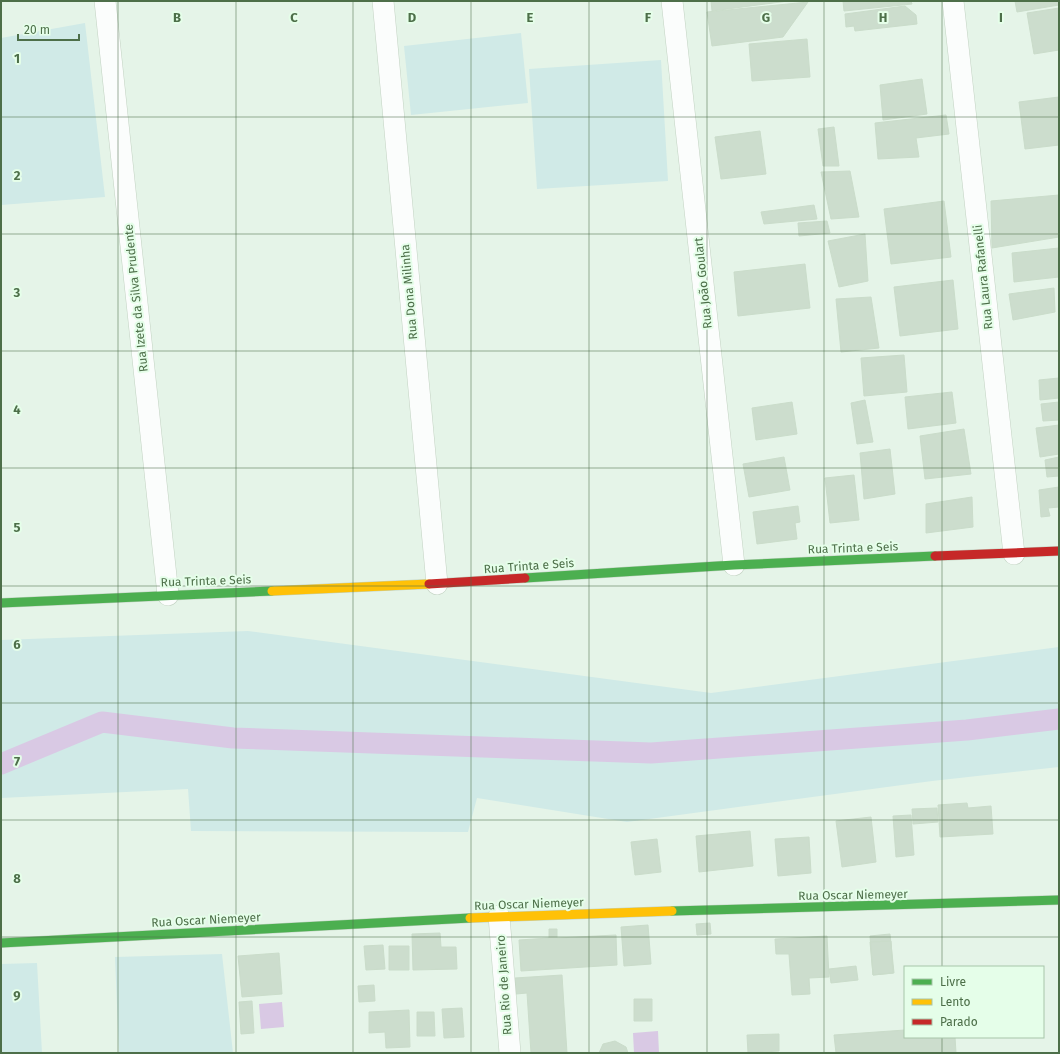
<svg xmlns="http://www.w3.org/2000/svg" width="1060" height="1054" viewBox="0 0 1060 1054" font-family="'Fira Sans',sans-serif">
  <rect width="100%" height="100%" fill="#e5f4e8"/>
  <!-- green -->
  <path fill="#d0eae7" d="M85 23 105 197 1 205V38Z
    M521 33 528 103 411 115 404 46Z
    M661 60 668 181 537 189 529 69Z
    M248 631 711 693 1059 647V767L932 781 627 822 477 798 468 832 191 831 188 789 1 798V640Z
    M222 954 233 1053H119L115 957Z
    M37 963 42 1053H1V964Z"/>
  <!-- water -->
  <path fill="#d9c9e4" d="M282 1002 284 1027 261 1029 259 1004Z
    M658 1031 659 1053H634L633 1033Z"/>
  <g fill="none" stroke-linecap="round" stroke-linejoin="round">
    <!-- canal -->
    <path stroke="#d9c9e4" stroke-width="21" d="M1 764 102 722 233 738 651 753 967 730 1059 719"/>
  </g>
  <!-- building -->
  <path fill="#ccddcd" stroke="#cadcca" d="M711 1H788L712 11Z
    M843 1H911L912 4 844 11Z
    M1015 1H1059V5L1017 12Z
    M808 2 783 37 712 46 707 12Z
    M905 6 916 15 917 24 855 31 854 26 846 27 845 14Z
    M1059 8V50L1034 54 1027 13Z
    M807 39 810 77 752 81 749 44Z
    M922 79 927 114 883 120 880 85Z
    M1059 97V145L1025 149 1019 102Z
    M946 115 949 134 916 138 919 157 878 159 875 123Z
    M834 127 839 166H823L818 129Z
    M760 131 766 174 721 179 715 137Z
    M850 171 859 217 831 219 821 172Z
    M1059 195V237L992 248 991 201Z
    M944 201 951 257 891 264 884 209Z
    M814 205 817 219 764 224 761 212Z
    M827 221 830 233 799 236 798 223Z
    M865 234 868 281 839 287 828 241Z
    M1059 248V277L1014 282 1012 253Z
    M805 264 810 308 738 316 734 272Z
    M953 280 958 329 900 336 894 287Z
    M1054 288 1055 312 1013 320 1009 294Z
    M871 297 879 348 841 352 836 299Z
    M904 355 907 392 864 396 861 358Z
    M1059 378V398L1040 400 1039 380Z
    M952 392 956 423 908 429 905 397Z
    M865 400 873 442 857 444 851 403Z
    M792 402 797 434 756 440 752 408Z
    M1059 402V420L1043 421 1041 404Z
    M1059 425V454L1040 457 1036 428Z
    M964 429 971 474 925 479 920 436Z
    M890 449 895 494 864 499 860 453Z
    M784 457 790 490 749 497 743 464Z
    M1059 457V476L1047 477 1045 460Z
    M854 475 859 520 830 523 825 478Z
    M1059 487V507L1048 508 1050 516 1041 517 1039 490Z
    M972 497 973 527 926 533V504Z
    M798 506 800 522 795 523 797 539 757 544 753 512Z
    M967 803 968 808 991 806 993 834 940 837 938 805Z
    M937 808 938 822 913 824 912 809Z
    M911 815 914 855 896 857 893 816Z
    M871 817 876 862 842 867 836 821Z
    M750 831 753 866 699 872 696 836Z
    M809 837 811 873 778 876 775 839Z
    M657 839 661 872 635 875 631 842Z
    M710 923 711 934 697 935 696 924Z
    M648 925 651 964 624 966 621 927Z
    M549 929H557V938L616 935 617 965 521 971 519 940 549 938Z
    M440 933 441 947H456L457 969 413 970 412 934Z
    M890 934 894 973 873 975 870 936Z
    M827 936 829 977 809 978 810 994 792 995 789 954H776L775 939Z
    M891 941 893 973 873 975 870 942Z
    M383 945 385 969 366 970 364 946Z
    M389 946H409V970H389Z
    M279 953 282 994 242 997 238 956Z
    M856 966 858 980 831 983 829 969Z
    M562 975 567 1053H531L527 993 516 994 515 978Z
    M374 985 375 1001 359 1002 358 986Z
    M634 999H652V1021H634Z
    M252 1001 254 1033 241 1034 239 1002Z
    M462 1008 464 1037 444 1038 442 1009Z
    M409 1010 410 1047 386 1048 385 1032 369 1033V1012Z
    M417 1012H434L435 1036H417Z
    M905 1030V1037H955L956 1053H836L834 1035Z
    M779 1034V1051L748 1053 747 1035Z
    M615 1041 626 1047 628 1053H599L603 1044Z"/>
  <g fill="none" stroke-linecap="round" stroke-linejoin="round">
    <!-- street casing -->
    <g stroke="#c2d2c2" stroke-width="22">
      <path id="street" d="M105 1 168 595
        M383 1 437 584
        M672 1 734 565
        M953 1 1014 554
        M499 916 510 1053"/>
    </g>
    <!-- fast casing -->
    <g stroke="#c0d1c1" stroke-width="10">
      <path id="fast" d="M525 578 734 565 935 556
        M1 603 272 591
        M672 911 1059 900
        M1 943 470 918"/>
    </g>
    <!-- slow casing -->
    <g stroke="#c0d1c1" stroke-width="10">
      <path id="slow" d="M272 591 429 584
        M470 918 672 911"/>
    </g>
    <!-- jam casing -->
    <g stroke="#c0d1c1" stroke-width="10">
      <path id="jam" d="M935 556 1059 551
        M429 584 525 578"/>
    </g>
    <!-- street -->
    <use href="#street" stroke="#fbfdfc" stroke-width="21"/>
    <!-- fast -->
    <use href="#fast" stroke="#4caf50" stroke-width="9"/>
    <!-- slow -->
    <use href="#slow" stroke="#ffc107" stroke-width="9"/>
    <!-- jam -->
    <use href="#jam" stroke="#c62828" stroke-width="9"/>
  </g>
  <!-- grid -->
  <path fill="none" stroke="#4d6f49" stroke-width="1" stroke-opacity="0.55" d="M118 1V1053M236 1V1053M353 1V1053M471 1V1053M589 1V1053M707 1V1053M824 1V1053M942 1V967M1 117H1059M1 234H1059M1 351H1059M1 468H1059M1 586H1059M1 703H1059M1 820H1059M1 937H1059M942 1037V1053"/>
  <g text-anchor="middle" stroke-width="4" stroke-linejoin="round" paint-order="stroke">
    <!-- street labels -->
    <g font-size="12" fill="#4d6f49" stroke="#e5fee9">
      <text transform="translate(983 277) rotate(-96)" y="4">Rua Laura Rafanelli</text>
      <text transform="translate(703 283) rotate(-96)" y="4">Rua João Goulart</text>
      <text transform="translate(409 292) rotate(-95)" y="4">Rua Dona Milinha</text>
      <text transform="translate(136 298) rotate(-96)" y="4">Rua Izete da Silva Prudente</text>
      <text transform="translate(853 548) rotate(-2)" y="4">Rua Trinta e Seis</text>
      <text transform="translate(529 566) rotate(-4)" y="4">Rua Trinta e Seis</text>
      <text transform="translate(206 581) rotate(-2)" y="4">Rua Trinta e Seis</text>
      <text transform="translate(853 895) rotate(-1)" y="4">Rua Oscar Niemeyer</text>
      <text transform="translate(529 904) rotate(-2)" y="4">Rua Oscar Niemeyer</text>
      <text transform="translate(206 920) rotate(-3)" y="4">Rua Oscar Niemeyer</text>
      <text transform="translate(504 985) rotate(-94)" y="4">Rua Rio de Janeiro</text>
    </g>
  </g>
  <g font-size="13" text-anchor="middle" font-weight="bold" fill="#4d6f49" stroke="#e5fee9" stroke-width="4" stroke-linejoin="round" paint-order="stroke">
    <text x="177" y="22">B</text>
    <text x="294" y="22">C</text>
    <text x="412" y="22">D</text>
    <text x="530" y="22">E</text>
    <text x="648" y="22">F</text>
    <text x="766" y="22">G</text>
    <text x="883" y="22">H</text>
    <text x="1001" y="22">I</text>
    <text x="17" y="63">1</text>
    <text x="17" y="180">2</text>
    <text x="17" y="297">3</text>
    <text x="17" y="414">4</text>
    <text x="17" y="532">5</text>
    <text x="17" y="649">6</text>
    <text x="17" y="766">7</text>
    <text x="17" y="883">8</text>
    <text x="17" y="1000">9</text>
  </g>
  <!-- border -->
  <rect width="1060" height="1054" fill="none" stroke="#4d6f49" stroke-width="4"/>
  <!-- legend -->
  <rect x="904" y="966" width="140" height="72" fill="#e5fee9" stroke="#a8c5a9"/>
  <rect x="912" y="979" width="20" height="6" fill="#4caf50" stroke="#a8c5a9"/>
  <text x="940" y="986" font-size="12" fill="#4d6f49">Livre</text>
  <rect x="912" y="999" width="20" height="6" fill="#ffc107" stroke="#a8c5a9"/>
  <text x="940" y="1006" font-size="12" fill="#4d6f49">Lento</text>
  <rect x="912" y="1019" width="20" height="6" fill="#c62828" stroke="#a8c5a9"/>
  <text x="940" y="1026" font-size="12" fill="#4d6f49">Parado</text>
  <!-- scale -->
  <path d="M18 34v6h61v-6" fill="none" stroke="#4d6f49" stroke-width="2"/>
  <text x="24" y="34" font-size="12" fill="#4d6f49" stroke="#e5fee9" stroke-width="3" paint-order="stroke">20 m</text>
</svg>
